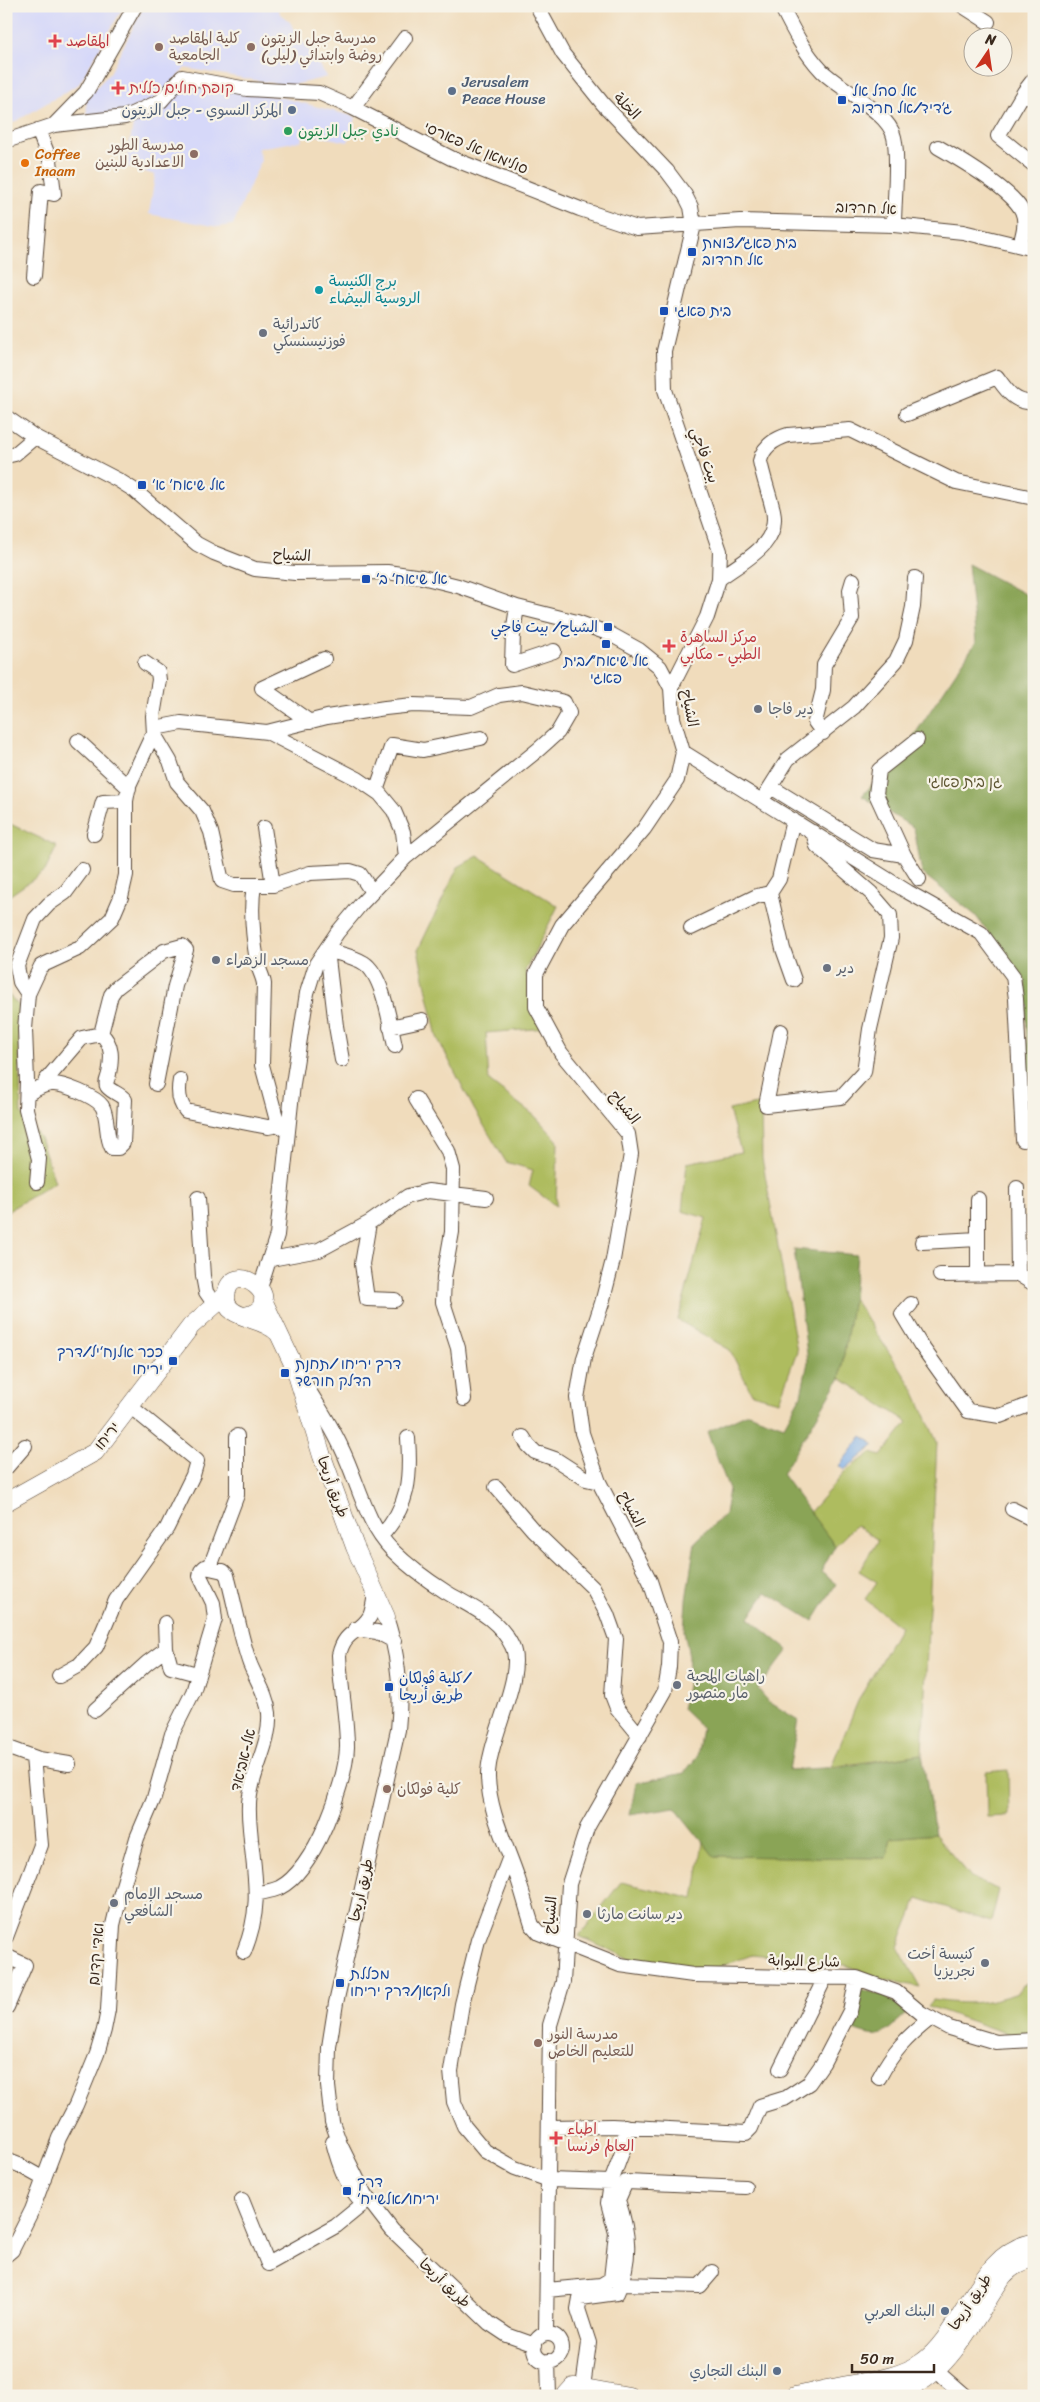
<svg xmlns="http://www.w3.org/2000/svg" width="1040" height="2402" viewBox="0 0 1040 2402" font-family="Sriracha,'Playpen Sans Arabic','Playpen Sans Hebrew',sans-serif">
  <rect width="100%" height="100%" fill="#f7f3e8"/>
  <filter id="ink" filterUnits="userSpaceOnUse"><feTurbulence type="fractalNoise" baseFrequency=".02" numOctaves="2"/><feDisplacementMap in="SourceGraphic" scale="10" xChannelSelector="R" yChannelSelector="G"/><feConvolveMatrix kernelMatrix="1 2 1 2 8 2 1 2 1" color-interpolation-filters="sRGB"/></filter>
  <filter id="wash" filterUnits="userSpaceOnUse"><feTurbulence type="fractalNoise" baseFrequency=".0096" numOctaves="4" result="noise"/><feDisplacementMap in="SourceGraphic" scale="20" xChannelSelector="R" yChannelSelector="G"/><feGaussianBlur stdDeviation="1.12" result="paint"/><feColorMatrix in="noise" values="0 0 0 0 0 0 0 0 0 0 0 0 0 0 0 0 0 1.4 0 .05"/><feComposite in="paint" operator="in"/></filter>
  <g filter="url(#wash)">
    <rect width="100%" height="100%" fill="#f0dcbc"/>
    <!-- built -->
    <path fill="#d6d8f9" d="M6 6H124L79 84 6 127Z
      M144 6H278L280 14 289 21 327 77 289 86 185 68 160 96 115 116 87 115 86 98 110 73Z
      M192 84 280 97 356 117 348 142 304 133 301 141 258 148 261 160 233 225 218 227 149 214 155 175 125 166 134 120Z"/>
    <!-- green -->
    <path fill="#aebc5f" stroke="#74733e" d="M6 822 57 846 45 871 6 898Z
      M478 856 558 906 525 971 546 1028 486 1033 489 1081 535 1116 558 1141 556 1206 529 1186 533 1170 506 1162 474 1109 437 1037 418 950 458 867Z
      M6 992 18 1005 21 1113 40 1138 55 1182 6 1212Z
      M761 1103 762 1158 797 1351 779 1401 752 1394 730 1350 678 1320 706 1218 682 1211 687 1163 741 1152 729 1110Z
      M853 1298 914 1390 937 1442 922 1754 831 1767 858 1701 900 1627 865 1599 877 1582 859 1571 878 1540 856 1525 835 1546 809 1513 847 1470 871 1453 881 1456 908 1422 840 1378Z
      M1008 1770 1009 1816 987 1817 986 1772Z
      M935 1834 971 1878 999 1890 991 1922 918 1898 898 1947 920 1987 882 1979 845 1965 752 1955 711 1970 639 1963 579 1936 621 1882 694 1899 703 1842 714 1856 886 1858 891 1838Z
      M1034 1982V2037H1017L928 2006 933 2000C968 2005 984 2004 1018 1993L1022 1985Z"/>
    <!-- forest -->
    <path fill="#8aa456" stroke="#62673a" d="M968 564 1034 599V1117H1030L1025 980 975 915 922 873 914 828 862 796 911 740 976 642Z
      M794 1249 857 1255 853 1298 840 1378 782 1474 835 1546 821 1572 836 1584 813 1621 766 1592 749 1618 788 1650 758 1689 769 1702 798 1720 789 1770 841 1767 922 1754 935 1834 891 1838 886 1858 714 1856 675 1808 630 1815 636 1783 684 1773 697 1757 702 1728 682 1709 687 1686 689 1656 684 1631 686 1600 695 1542 725 1514 729 1489 707 1432 748 1413 784 1426 801 1395 808 1362Z
      M856 1988 883 1995 908 2012C880 2037 882 2042 846 2027Z"/>
    <!-- water -->
    <path fill="#7aace6" stroke="#5a6b82" d="M862 1436 875 1445 844 1470 839 1466Z"/>
  </g>
  <g filter="url(#ink)">
    <g fill="none" stroke-linecap="round" stroke-linejoin="round">
      <!-- minor casing -->
      <g stroke="#564536" stroke-width="16">
        <path id="minor" d="M537 6 563 54 603 104 667 171 685 195 691 207 694 225 664 351 665 390 720 551 719 579 707 617 671 688
          M781 6C793 30 804 52 822 71 841 90 889 112 894 137 899 158 894 202 894 225
          M963 6 988 22
          M1034 79 1024 92 1034 100
          M1024 92 998 136 1034 165
          M353 108 405 38
          M54 125 125 117 161 101 182 77 247 89 319 93 353 108 451 158 580 209 637 228 740 221 894 225 963 232 1034 249
          M6 141 54 125 86 92 135 6
          M938 147C959 159 1012 190 1022 211 1027 222 1023 234 1020 245
          M34 276 41 191 54 194 50 160 38 130
          M907 414 997 377C1007 391 1015 404 1034 402
          M6 417 35 437 118 480 134 490 197 544 214 553 255 569 295 573 387 572 422 577 458 586 517 607 577 622 610 634 639 650 660 667 671 688 673 718 683 752 677 780 644 829 562 925 536 974V1007L561 1053 628 1134 631 1154 613 1260 602 1303 584 1358 577 1398 582 1433 599 1482 650 1581 670 1642 669 1667 665 1691 587 1828 569 1884 563 1982 550 2025 546 2334
          M6 456 15 454 35 437
          M719 579C742 561 781 545 773 510 769 493 763 477 760 461 763 446 775 439 788 435L850 430 956 482 1034 498
          M517 607 513 633 512 665 554 651
          M145 663 158 672 159 680 153 716 154 734 170 761 177 782 202 811 211 832 222 881 234 885H273L310 873 350 871 360 874 372 892
          M310 722 262 688 324 659
          M823 733 815 722 823 690 824 665 852 618 850 590 853 580
          M78 741 129 788
          M683 752 908 892 981 933 1013 976 1016 999 1023 1140
          M771 787 873 850 904 855 876 794 879 770 917 740
          M376 791 392 745 423 750 481 738
          M766 794 788 759 854 707 896 661 906 640 913 607 915 578
          M793 820 779 879 770 893 783 949 794 980
          M264 828 273 885
          M94 834 103 802 126 801
          M904 855 919 879
          M254 885C250 909 253 937 257 961 258 969 263 976 264 984L262 1065 277 1121 279 1125 288 1131
          M691 928 757 896 770 893
          M28 994 20 982 17 966 35 919 49 904 65 893 82 870
          M390 1027 422 1020
          M781 1031 766 1105 841 1097 864 1072 870 1029 891 938 890 915 871 893 817 846 813 832
          M101 1034 111 995 116 988 164 951 182 946 186 950 175 986 156 1084
          M342 1060 336 1026 327 950C339 954 353 956 364 963 383 975 390 1024 395 1046
          M180 1080C178 1091 179 1103 186 1111L268 1127 279 1125
          M27 1094C35 1090 43 1084 52 1084 63 1083 96 1097 102 1106 109 1118 105 1136 112 1148H118L123 1143 125 1100C121 1094 109 1091 107 1086 105 1083 108 1078 109 1074 112 1059 113 1044 101 1034L82 1038 46 1080V1084
          M416 1099 448 1151 453 1169 452 1232 444 1277 443 1302 458 1348 464 1399
          M37 1182 39 1159 26 1109 27 1081 25 1029 28 994 41 966 80 948 112 918 121 897 126 875V801L129 785 151 738 160 727 181 723 267 732 358 779 380 794 394 811 403 832 406 857
          M1017 1188 1018 1274 1034 1284
          M198 1198 203 1276 206 1292 215 1305
          M978 1199V1274
          M369 1223 362 1264 367 1299 395 1300
          M922 1242 978 1239
          M267 1265 271 1259 319 1250 369 1223 408 1196 428 1191 486 1198
          M940 1275 1018 1274
          M260 1288 277 1235 293 1084 307 993 316 964 337 933 361 904 406 857 539 749 558 732 569 713 564 702 522 692 499 695 471 707 413 705 385 708 327 717 267 732
          M911 1304 902 1314 920 1344 968 1411 1000 1416 1034 1403
          M305 1384C317 1405 332 1426 342 1449 358 1482 366 1524 392 1550 408 1566 427 1580 446 1592 471 1607 498 1617 512 1646 526 1674 487 1741 488 1777 489 1812 507 1846 518 1879 523 1894 527 1910 532 1925L539 1933 620 1965 693 1975 857 1978 896 1992 921 2013 949 2028 996 2042 1034 2040
          M523 1437 528 1445 535 1452 555 1459 586 1479 599 1482
          M6 1468 25 1446
          M496 1487 533 1530 593 1588 607 1614 616 1639 612 1695 617 1708 640 1736
          M1012 1509 1034 1520
          M381 1536C409 1506 411 1478 408 1438
          M210 1567 237 1495V1436
          M386 1617C399 1655 402 1690 398 1730L336 2003 329 2047 328 2086 332 2122 340 2144 365 2195 392 2230 489 2323 507 2335 535 2345
          M165 1623 166 1649 171 1667 197 1674
          M355 1629 377 1632 394 1641
          M59 1676 79 1665 96 1647 116 1600 167 1528 193 1475 197 1461 131 1407
          M95 1710 147 1663 166 1649
          M6 1747 39 1759 69 1764
          M509 1859 478 1940 462 2004 451 2071 454 2102 464 2126 485 2151 515 2168 549 2180 611 2182
          M256 1894C263 1892 272 1891 279 1888 314 1871 346 1784 347 1747 347 1716 340 1685 339 1655 345 1629 360 1634 370 1616 373 1609 374 1600 375 1593
          M6 1937 41 1845 33 1757
          M6 1956 25 1965 7 2007
          M780 2069 825 1978
          M879 2078C893 2051 907 2037 931 2018
          M549 2127 612 2126 746 2133 751 2128 760 2106 786 2098 809 2083 823 2063 850 2011 857 1978
          M333 2142C339 2165 346 2186 363 2203
          M6 2160 19 2165 44 2179
          M242 2200 268 2264 336 2226 363 2204
          M6 2255 12 2250 32 2210 59 2138 76 2105 97 2054 104 2030 108 2010 113 1925 120 1896 137 1838 154 1798 172 1734 193 1692 215 1619 213 1603 200 1576 201 1571 205 1567 223 1571 227 1575C235 1604 240 1636 250 1664 257 1681 267 1695 269 1713 271 1742 254 1767 250 1795 247 1810 250 1825 251 1840 256 1884 261 1910 244 1952
          M621 2284 700 2286 712 2272
          M547 2290 601 2285 611 2279 616 2233 608 2203 611 2182 623 2150 625 2126
          M534 2348a14 14 0 1 1 28 0a14 14 0 1 1-28 0Z
          M548 2361 549 2396
          M935 2370 965 2396
          M583 2387 589 2343 578 2309 580 2298 617 2293C632 2260 629 2233 618 2200L626 2182 745 2187"/>
      </g>
      <!-- major casing -->
      <g stroke="#564536" stroke-width="19">
        <path id="major" d="M263 1300 295 1368 322 1456 355 1547 386 1617
          M246 1316C294 1302 229 1253 226 1297 224 1320 264 1316 278 1333
          M6 1502 95 1452 191 1326 226 1295
          M565 2396 573 2387H579L629 2396
          M795 2396C808 2394 820 2390 833 2388 862 2381 896 2380 921 2363 964 2334 979 2250 1034 2243
          M870 2396C884 2393 902 2392 915 2385 952 2367 980 2310 1003 2276 1012 2266 1021 2261 1034 2258"/>
      </g>
      <!-- minor -->
      <use href="#minor" stroke="#fff" stroke-width="14"/>
      <!-- major -->
      <use href="#major" stroke="#fff" stroke-width="18"/>
    </g>
  </g>
  <!-- markers -->
  <g fill="#e0444e" stroke="#f7f3e8" stroke-width="2">
    <path d="M52.5 33.5h5v5h5v5h-5v5h-5v-5h-5v-5h5z"/>
    <path d="M115.5 80.5h5v5h5v5h-5v5h-5v-5h-5v-5h5z"/>
    <path d="M666.5 638.5h5v5h5v5h-5v5h-5v-5h-5v-5h5z"/>
    <path d="M553.5 2130.5h5v5h5v5h-5v5h-5v-5h-5v-5h5z"/>
  </g>
  <g fill="#8d6e63" stroke="#f7f3e8" stroke-width="2">
    <circle cx="159" cy="47" r="5"/>
    <circle cx="251" cy="47" r="5"/>
    <circle cx="194" cy="154" r="5"/>
    <circle cx="387" cy="1789" r="5"/>
    <circle cx="538" cy="2043" r="5"/>
  </g>
  <g fill="#5c6f8a" stroke="#f7f3e8" stroke-width="2">
    <circle cx="452" cy="91" r="5"/>
    <circle cx="292" cy="110" r="5"/>
    <circle cx="945" cy="2311" r="5"/>
    <circle cx="777" cy="2371" r="5"/>
  </g>
  <g fill="#1a4fb4" stroke="#f7f3e8" stroke-width="2">
    <rect x="837" y="95" width="10" height="10" rx="2.5"/>
    <rect x="687" y="247" width="10" height="10" rx="2.5"/>
    <rect x="659" y="306" width="10" height="10" rx="2.5"/>
    <rect x="137" y="480" width="10" height="10" rx="2.5"/>
    <rect x="361" y="574" width="10" height="10" rx="2.5"/>
    <rect x="603" y="622" width="10" height="10" rx="2.5"/>
    <rect x="601" y="639" width="10" height="10" rx="2.5"/>
    <rect x="168" y="1356" width="10" height="10" rx="2.5"/>
    <rect x="280" y="1368" width="10" height="10" rx="2.5"/>
    <rect x="384" y="1682" width="10" height="10" rx="2.5"/>
    <rect x="335" y="1978" width="10" height="10" rx="2.5"/>
    <rect x="342" y="2186" width="10" height="10" rx="2.5"/>
  </g>
  <circle fill="#2e9e5b" stroke="#f7f3e8" stroke-width="2" cx="288" cy="131" r="5"/>
  <circle fill="#e8710a" stroke="#f7f3e8" stroke-width="2" cx="25" cy="163" r="5"/>
  <circle fill="#0f9aa8" stroke="#f7f3e8" stroke-width="2" cx="319" cy="290" r="5"/>
  <g fill="#6b7280" stroke="#f7f3e8" stroke-width="2">
    <circle cx="263" cy="333" r="5"/>
    <circle cx="758" cy="709" r="5"/>
    <circle cx="216" cy="960" r="5"/>
    <circle cx="827" cy="968" r="5"/>
    <circle cx="677" cy="1685" r="5"/>
    <circle cx="114" cy="1903" r="5"/>
    <circle cx="587" cy="1914" r="5"/>
    <circle cx="985" cy="1963" r="5"/>
  </g>
  <g text-anchor="middle" stroke-width="4.5" stroke-linejoin="round" paint-order="stroke">
    <!-- education labels -->
    <g font-size="15" fill="#785e54" stroke="#f7f3e8" text-anchor="start">
      <text x="169" y="43">كلية المقاصد<tspan x="169" dy="17">الجامعية</tspan></text>
      <text x="261" y="43">مدرسة جبل الزيتون<tspan x="261" dy="17">(ليلى) روضة وابتدائي</tspan></text>
      <text x="184" y="150" text-anchor="end">مدرسة الطور<tspan x="184" dy="17">الاعدادية للبنين</tspan></text>
      <text x="397" y="1794">كلية فولكان</text>
      <text x="548" y="2039">مدرسة النور<tspan x="548" dy="17">للتعليم الخاص</tspan></text>
    </g>
    <!-- health labels -->
    <g font-size="15" fill="#be3a42" stroke="#f7f3e8" text-anchor="start">
      <text x="66" y="46">المقاصد</text>
      <text x="129" y="93">קופת חולים כללית</text>
      <text x="680" y="642">مركز الساهرة<tspan x="680" dy="17">الطبي - مكابي</tspan></text>
      <text x="567" y="2134">اطباء<tspan x="567" dy="17">العالم فرنسا</tspan></text>
    </g>
    <!-- service labels -->
    <g font-size="15" fill="#4e5e75" stroke="#f7f3e8" text-anchor="end">
      <text x="462" y="87" text-anchor="start">Jerusalem<tspan x="462" dy="17">Peace House</tspan></text>
      <text x="282" y="115">المركز النسوي - جبل الزيتون</text>
      <text x="935" y="2316">البنك العربي</text>
      <text x="767" y="2376">البنك التجاري</text>
    </g>
    <!-- transit labels -->
    <g font-size="15" fill="#164399" stroke="#f7f3e8" text-anchor="start">
      <text x="852" y="96">אל סהל אל<tspan x="852" dy="17">ג׳דיד/אל חרדוב</tspan></text>
      <text x="702" y="248">בית פאג׳/צומת<tspan x="702" dy="17">אל חרדוב</tspan></text>
      <text x="674" y="316">בית פאגי</text>
      <text x="152" y="490">אל שיאח׳ א׳</text>
      <text x="376" y="584">אל שיאח׳ ב׳</text>
      <text x="598" y="632" text-anchor="end">الشياح/ بيت فاجي</text>
      <text x="606" y="666" text-anchor="middle">אל שיאח׳/בית<tspan x="606" dy="17">פאגי</tspan></text>
      <text x="163" y="1357" text-anchor="end">ככר אלנח׳יל/דרך<tspan x="163" dy="17">יריחו</tspan></text>
      <text x="295" y="1369">דרך יריחו /תחנת<tspan x="295" dy="17">הדלק חורשד</tspan></text>
      <text x="399" y="1683">كلية ڤولكان/<tspan x="399" dy="17">طريق أريحا</tspan></text>
      <text x="350" y="1979">מכללת<tspan x="350" dy="17">ולקאן/דרך יריחו</tspan></text>
      <text x="357" y="2187">דרך<tspan x="357" dy="17">יריחו/אלשייח׳</tspan></text>
    </g>
    <!-- street labels -->
    <g font-size="15" fill="#3b2a1e" stroke="#f7f3e8">
      <text transform="translate(627 106) rotate(46)" y="5">الخلة</text>
      <text transform="translate(476 148) rotate(23)" y="5">סולימאן אל פארסי</text>
      <text transform="translate(866 208) rotate(2)" y="5">אל חרדוב</text>
      <text transform="translate(705 455) rotate(71)" y="5">بيت فاجي</text>
      <text transform="translate(292 555) rotate(3)" y="5">الشياح</text>
      <text transform="translate(690 708) rotate(80)" y="5">الشياح</text>
      <text transform="translate(625 1107) rotate(52)" y="5">الشياح</text>
      <text transform="translate(107 1436) rotate(-51)" y="5">יריחו</text>
      <text transform="translate(333 1487) rotate(70)" y="5">طريق أريحا</text>
      <text transform="translate(632 1509) rotate(63)" y="5">الشياح</text>
      <text transform="translate(243 1760) rotate(-76)" y="5">אל-אביאד</text>
      <text transform="translate(361 1890) rotate(-77)" y="5">طريق أريحا</text>
      <text transform="translate(550 1915) rotate(-85)" y="5">الشياح</text>
      <text transform="translate(96 1954) rotate(-85)" y="5">ואדי קדום</text>
      <text transform="translate(804 1961) rotate(1)" y="5">شارع البوابة</text>
      <text transform="translate(445 2283) rotate(43)" y="5">طريق أريحا</text>
      <text transform="translate(970 2302) rotate(-56)" y="5">طريق أريحا</text>
    </g>
    <!-- leisure labels -->
    <g font-size="15" fill="#27864d" stroke="#f7f3e8" text-anchor="start">
      <text x="298" y="136">نادي جبل الزيتون</text>
    </g>
    <!-- food labels -->
    <g font-size="15" fill="#c56008" stroke="#f7f3e8" text-anchor="start">
      <text x="35" y="159">Coffee<tspan x="35" dy="17">Inaam</tspan></text>
    </g>
    <!-- culture labels -->
    <g font-size="15" fill="#0d838f" stroke="#f7f3e8" text-anchor="start">
      <text x="329" y="286">برج الكنيسة<tspan x="329" dy="17">الروسية البيضاء</tspan></text>
    </g>
    <!-- worship labels -->
    <g font-size="15" fill="#5b616d" stroke="#f7f3e8" text-anchor="start">
      <text x="273" y="329">كاتدرائية<tspan x="273" dy="17">فوزنيسنسكي</tspan></text>
      <text x="768" y="714">دير فاجا</text>
      <text x="226" y="965">مسجد الزهراء</text>
      <text x="837" y="973">دير</text>
      <text x="687" y="1681">راهبات المحبة<tspan x="687" dy="17">مار منصور</tspan></text>
      <text x="124" y="1899">مسجد الإمام<tspan x="124" dy="17">الشافعي</tspan></text>
      <text x="597" y="1919">دير سانت مارثا</text>
      <text x="975" y="1959" text-anchor="end">كنيسة أخت<tspan x="975" dy="17">نجريزيا</tspan></text>
    </g>
    <!-- park labels -->
    <g font-size="15" fill="#5e5632" stroke="#f7f3e8">
      <text x="965" y="787">גן בית פאגי</text>
    </g>
  </g>
  <!-- margin -->
  <rect width="1040" height="2402" fill="none" stroke="#f7f3e8" stroke-width="25"/>
  <!-- north arrow -->
  <g transform="translate(988 52) rotate(13)"><circle r="24" fill="#f7f3e8" stroke="#aca397"/>
  <path d="M0-4L9 19L0 12L-9 19Z" fill="#c8321e"/>
  <text y="-8" font-size="14" font-weight="bold" text-anchor="middle" fill="#3b2a1e">N</text>
  </g>
  <!-- scale -->
  <path d="M852 2364v8h82v-8" fill="none" stroke="#3b2a1e" stroke-width="2.5"/>
  <text x="860" y="2364" font-size="15" fill="#3b2a1e" stroke="#f7f3e8" stroke-width="4" paint-order="stroke">50 m</text>
</svg>
